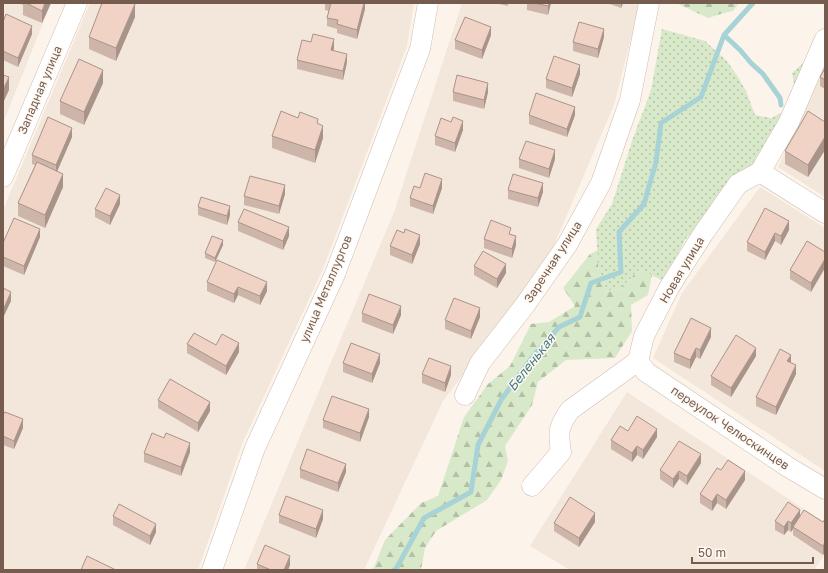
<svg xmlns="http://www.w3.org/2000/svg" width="828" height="573" viewBox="0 0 828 573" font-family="'Golos Text',sans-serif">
  <defs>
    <pattern id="grass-dots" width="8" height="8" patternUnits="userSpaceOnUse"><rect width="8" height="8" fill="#d8e9ca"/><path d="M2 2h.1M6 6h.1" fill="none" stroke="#b4c0a6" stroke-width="1.8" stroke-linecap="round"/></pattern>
    <pattern id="forest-firs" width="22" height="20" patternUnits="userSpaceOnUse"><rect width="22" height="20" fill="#d8e9ca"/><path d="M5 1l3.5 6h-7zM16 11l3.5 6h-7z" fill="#b4c0a6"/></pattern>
  </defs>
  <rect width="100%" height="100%" fill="#fcf4eb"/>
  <!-- residential -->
  <path fill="#f3e6da" d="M3 3H51L3 123Z
    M90 3H414L407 46 323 269 242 444 198 570H3V210Z
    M462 3H640L614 105 548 259 485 346 443 401 364 570H244L394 212Z
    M825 65V197L778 167Z
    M760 187 825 228V471L653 358 682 293Z
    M627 392 825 523V554L814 570H570L530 546Z"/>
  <!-- grass -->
  <path fill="url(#grass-dots)" d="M662 29 705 41 727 61 738 77 746 91 755 115 771 118 783 112 791 96 794 84 792 73 809 57 810 64 755 164 734 180 685 240 672 266 661 280 640 269 621 288 607 291 598 268 596 229 612 204 632 141 651 90Z"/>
  <!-- forest -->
  <path fill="url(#forest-firs)" d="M676 3H739L733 11 724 13 708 18Z
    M598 250V268L607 291 621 288 640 269 652 275 648 295 631 305 632 331 615 358 566 360 538 382 532 405 505 446 508 461 501 480 487 500 436 531 425 548 421 570H371L374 567 385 540 421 503 438 496 464 417 488 384 510 366 531 324 549 322 575 306 563 288 590 254Z"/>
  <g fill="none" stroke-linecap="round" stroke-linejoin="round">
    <!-- stream -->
    <path stroke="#a7d2d6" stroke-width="5" d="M724 35 740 50 751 63 763 74 780 98 781 105
      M394 570 396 569 424 518 471 492 478 445 501 400 531 359 559 327 580 317 591 283 621 272 619 232 644 204 656 162 661 123 701 97 724 35 753 3"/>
    <!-- minor casing -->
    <g stroke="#cebcb1" stroke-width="21">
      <path id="minor" d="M760 172 825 213
        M3 177 77 3
        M638 361 646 372 788 467 825 489
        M465 395 480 363 525 305 567 245 601 183 630 100 649 3
        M532 486 561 452C558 432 558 427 570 410L638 361 644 336 670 286 703 234 738 184 760 172 789 122 825 39
        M212 570 255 448 335 274 420 49 428 3"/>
    </g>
    <!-- minor -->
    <use href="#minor" stroke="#fff" stroke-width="20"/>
  </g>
  <!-- wall -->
  <path fill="#ceb5a9" d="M19 3H51L42 23 23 15V5Z
    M325 3H365V9L357 39 337 33V29L327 26V18L329 11 325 10Z
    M495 3H508V6Z
    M527 3H551L548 15 527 10Z
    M607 3H623L621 8Z
    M135 17 116 61 89 49V37Z
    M3 22 32 34 18 67 3 60Z
    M491 35 482 59 455 49V40Z
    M604 37 598 58 573 51V42Z
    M334 48 333 50 347 62 343 80 297 69V60Z
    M825 68V89L820 86V77Z
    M580 74 572 97 546 88V79Z
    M103 83 84 125 60 114V101Z
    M453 92H488L484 109 453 101Z
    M529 115H575L567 137 529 124Z
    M298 118 318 124 323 138 315 163 272 148V136Z
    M825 122V150L808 177 785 164V151Z
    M463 130 455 152 435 145V136Z
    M72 137 57 171 63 187 45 228 18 216V203L35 165 32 164V155Z
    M519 159H555L549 178 519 168Z
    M420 188H442L433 214 410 206V198Z
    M508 190 543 192 538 207 508 199Z
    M285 194 279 214 244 205V196Z
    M120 204 110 225 95 217V209Z
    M198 207 230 215 227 225 198 215Z
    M765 208 789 230 781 245 775 241 765 260 747 251V242Z
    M238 222 289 236 283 250 238 231Z
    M511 234 516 245 512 258 484 248V239Z
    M40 237 24 275 3 266V243Z
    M420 244 412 264 390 255V246Z
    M223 245 215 262 205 258V253Z
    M825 252 811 292 790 279V270Z
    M474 266 506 273 497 288 474 275Z
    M207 282 267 291 260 305 238 295 234 303 207 291Z
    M362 313 401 315 393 334 362 322Z
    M480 317 471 339 445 329V320Z
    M711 337 700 359 696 357 690 369 674 362V353Z
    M187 344 216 345 239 352 226 375 187 353Z
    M756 356 731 397 711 385V376Z
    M343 363H380L372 383 343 372Z
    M791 363 796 374 776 415 756 406V397Z
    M422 374 451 375 445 392 422 383Z
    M158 400 210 411 198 432 158 408Z
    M3 415 23 428 14 449 3 445Z
    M369 417 360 442 323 428V420Z
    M628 431 657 437 643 459 637 455 632 462 611 449V440Z
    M190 452 181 476 144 462V453Z
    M701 463 687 485 679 479 673 488 660 479V470Z
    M300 469 346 472 338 492 300 478Z
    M721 470 745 480 726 509 717 503 712 511 700 503V494Z
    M279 515 323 519 316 538 279 523Z
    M113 516 156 532 150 545 113 525Z
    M800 517 823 522 825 519V551L823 555 793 535V529L791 532 788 530 784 535 775 530V521Z
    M595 522 579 547 554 531V523Z
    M257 564 290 565 288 570H257Z"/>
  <!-- shaded-wall -->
  <path fill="#a8948a" d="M45 3H51L42 23V11Z
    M364 3H365V9L357 39V30Z
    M549 3H551L548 15V6Z
    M621 3H623L621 8Z
    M135 4V17L116 61V48Z
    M32 26V34L18 67V58Z
    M491 27V35L482 59V50Z
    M604 29V37L598 58V49Z
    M334 39V48L331 59V50Z
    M347 54V62L343 80V71Z
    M580 65V74L572 97V88Z
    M103 70V83L84 125V112Z
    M9 77V90L3 103V90Z
    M488 83V92L484 109V100Z
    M575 107V115L567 137V129Z
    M463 121V130L455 152V143Z
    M323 126V138L315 163V150Z
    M72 128V137L56 174V165Z
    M825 137V150L808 177V165Z
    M555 150V159L549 178V169Z
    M63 174V187L45 228V215Z
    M442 179V188L433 214V206Z
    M543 183V192L538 207V198Z
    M285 185V194L279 214V206Z
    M120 195V204L110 225V216Z
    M230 206V215L227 225V216Z
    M789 221V230L781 245V236Z
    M289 227V236L283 250V241Z
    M40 229V237L24 275V266Z
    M775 233V241L765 260V252Z
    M420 235V244L412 264V255Z
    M516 236V245L512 258V249Z
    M223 240V245L215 262V258Z
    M825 259V268L811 292V283Z
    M506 264V273L497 288V279Z
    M267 282V291L260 305V296Z
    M238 287V295L234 303V294Z
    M11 292V301L3 318V310Z
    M401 306V315L393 334V325Z
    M480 308V317L471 339V331Z
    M711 328V337L700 359V350Z
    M239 343V352L226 375V366Z
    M696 348V357L690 369V360Z
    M756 348V356L731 397V388Z
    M380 354V363L372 383V374Z
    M791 355V364L787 361Z
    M796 365V374L776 415V407Z
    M451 366V375L445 392V383Z
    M210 402V411L198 432V423Z
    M369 409V417L360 442V433Z
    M23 419V428L14 449V441Z
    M657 429V437L643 459V450Z
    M190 443V452L181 476V467Z
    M637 446V455L632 462V453Z
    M701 454V463L687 485V476Z
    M346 464V472L338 492V483Z
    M679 471V479L673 488V479Z
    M745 471V480L726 509V500Z
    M717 494V503L712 511V502Z
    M323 510V519L316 538V529Z
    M800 510V519L793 527V529L791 532V523Z
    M595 513V522L579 547V538Z
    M788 521V530L784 535V527Z
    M156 524V532L150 545V536Z
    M825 542V551L823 555V546Z
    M290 556V565L288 570H284Z"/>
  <!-- building -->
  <path fill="#f0d3c5" stroke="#a8948a" d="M26 3H45L42 11Z
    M102 3H132L135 4 116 48 89 37Z
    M331 3H364L357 30 337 24 338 20 327 18Z
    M534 3H549L548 6Z
    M6 14 32 26 18 58 3 51V22Z
    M465 17 491 27 482 50 455 40Z
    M579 22 604 29 598 49 573 42Z
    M313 34 334 39 331 50 347 54 343 71 297 60 302 40 311 42Z
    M554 56 580 65 572 88 546 79Z
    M79 59 103 70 84 112 60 101Z
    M825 68V80L820 77Z
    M3 75 9 77 3 90Z
    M457 75 488 83 484 100 453 92Z
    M536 93 575 107 567 129 529 115Z
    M281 111 298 118 300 112 318 119 317 123 323 126 315 150 272 136Z
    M808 111 825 122V137L808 165 785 151Z
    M48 117 72 128 56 165 32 155Z
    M453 117 463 121 455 143 435 136 441 118 451 122Z
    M526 141 555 150 549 169 519 159Z
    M37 162 63 174 45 215 18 203Z
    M425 173 442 179 433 206 410 198 414 186 420 188Z
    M513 174 543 183 538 198 508 190Z
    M250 176 285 185 279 206 244 196Z
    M106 188 120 195 110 216 95 209Z
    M201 197 230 206 227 216 198 207Z
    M765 208 789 221 781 236 775 233 765 252 747 242Z
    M244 209 289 227 283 241 238 222Z
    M14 218 40 229 24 266 3 257V243Z
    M491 220 511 228 509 234 516 236 512 249 484 239Z
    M405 229 420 235 412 255 390 246 397 230 404 233Z
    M212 236 223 240 215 258 205 253Z
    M807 241 825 252V259L811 283 790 270Z
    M483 251 506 264 497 279 474 266Z
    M217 260 267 282 260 296 238 287 234 294 207 282Z
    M3 288 11 292 3 310Z
    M369 294 401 306 393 325 362 313Z
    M454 298 480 308 471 331 445 320Z
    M691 318 711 328 700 350 696 348 690 360 674 353Z
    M194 333 216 345 222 334 239 343 226 366 187 344Z
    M736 335 756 348 731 388 711 376Z
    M351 343 380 354 372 374 343 363Z
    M780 349 791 355 787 361 796 365 776 407 756 397Z
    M429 358 451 366 445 383 422 374Z
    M170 379 210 402 198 423 158 400Z
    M332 396 369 409 360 433 323 420Z
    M5 412 23 419 14 441 3 436V415Z
    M637 416 657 429 643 450 637 446 632 453 611 440 620 426 628 431Z
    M152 433 164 438 166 433 190 443 181 467 144 453Z
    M679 441 701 454 687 476 679 471 673 479 660 470Z
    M307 449 346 464 338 483 300 469Z
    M728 460 745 471 726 500 717 494 712 502 700 494 717 468 721 470Z
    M286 496 323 510 316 529 279 515Z
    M570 497 595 513 579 538 554 523Z
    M788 502 800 510 791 523 788 521 784 527 775 521Z
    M119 504 156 524 150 536 113 516Z
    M804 510 823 522 825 519V542L823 546 793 527Z
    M265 545 290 556 284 570H271L257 564Z
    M87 556 116 570H81Z"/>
  <g text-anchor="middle" stroke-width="3" stroke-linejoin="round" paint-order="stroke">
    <!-- street labels -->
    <g font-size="12" fill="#765b4f" stroke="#fef9f2">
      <text transform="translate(40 90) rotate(-67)" y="4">Западная улица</text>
      <text transform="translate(553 262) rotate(-57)" y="4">Заречная улица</text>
      <text transform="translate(682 270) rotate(-59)" y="4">Новая улица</text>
      <text transform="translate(326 289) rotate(-67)" y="4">улица Металлургов</text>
      <text transform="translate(730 428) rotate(34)" y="4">переулок Челюскинцев</text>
    </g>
    <!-- water labels -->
    <g font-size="13" font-style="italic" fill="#477b80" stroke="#fef9f2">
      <text transform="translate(531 362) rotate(-52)" y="5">Беленькая</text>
    </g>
  </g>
  <!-- border -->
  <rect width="828" height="573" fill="none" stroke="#765b4f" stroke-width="8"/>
  <!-- scale -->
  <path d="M692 557v6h121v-6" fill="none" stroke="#765b4f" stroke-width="2"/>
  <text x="698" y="557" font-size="12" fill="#765b4f" stroke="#fef9f2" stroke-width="3" paint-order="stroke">50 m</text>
</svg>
